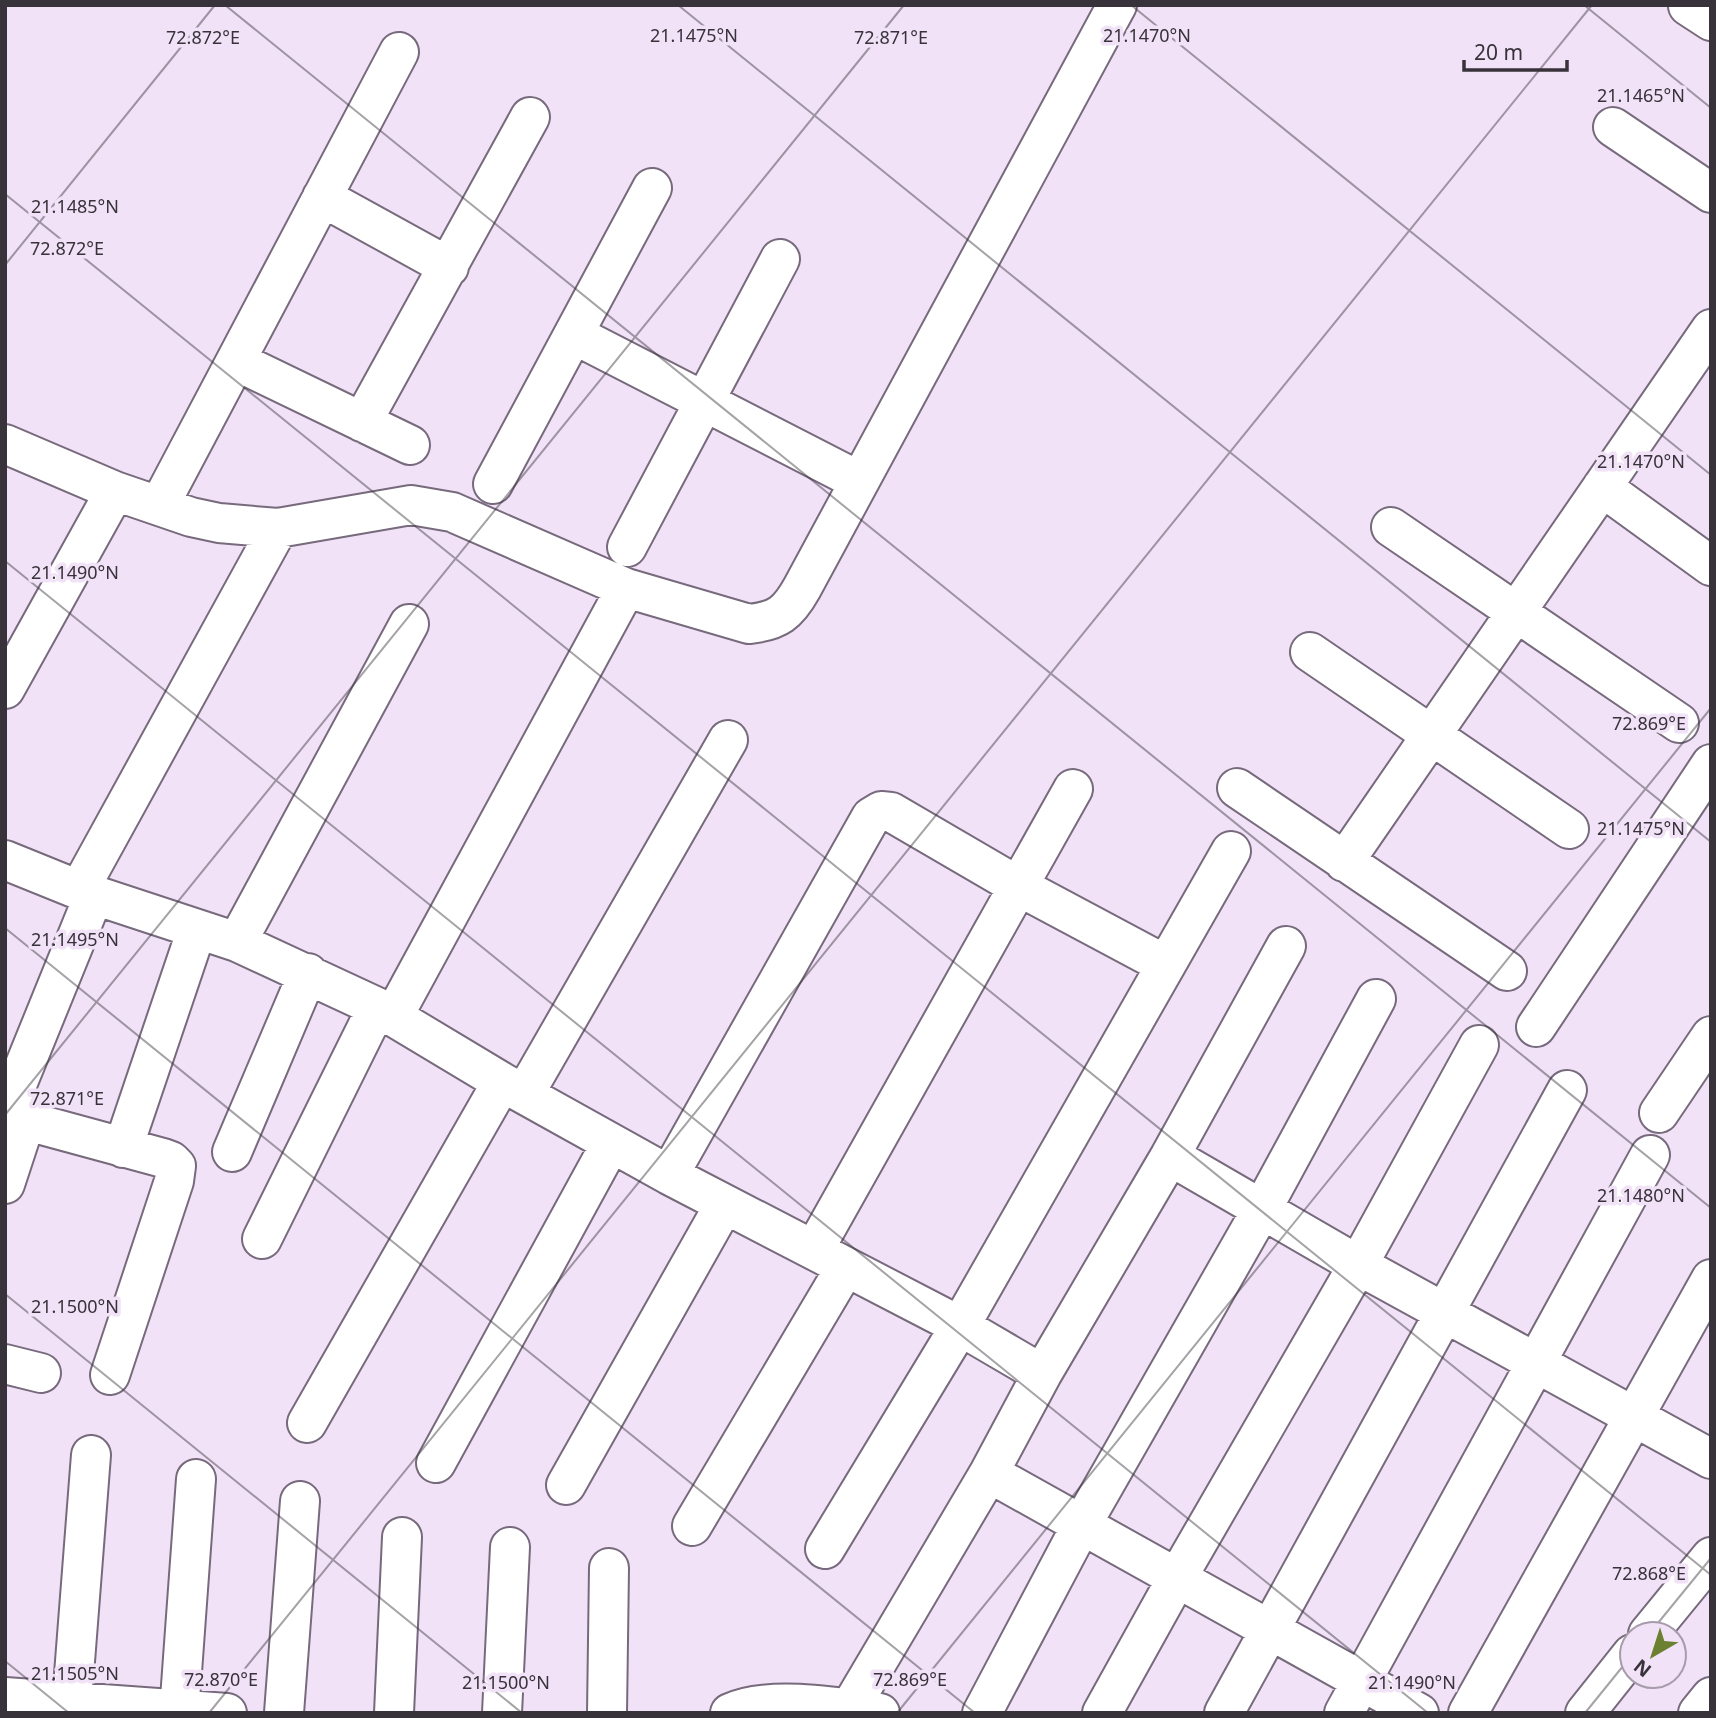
<svg xmlns="http://www.w3.org/2000/svg" width="1716" height="1718" viewBox="0 0 1716 1718" font-family="'Noto Sans',sans-serif">
  <rect width="100%" height="100%" fill="#f1e2f7"/>
  <g fill="none" stroke-linecap="round" stroke-linejoin="round">
    <!-- minor casing -->
    <g stroke="#776a7c" stroke-width="42">
      <path id="minor" d="M1688 6 1711 21
        M1613 127 1711 193
        M322 197 449 267
        M575 335 859 481
        M236 361 410 445
        M362 422 530 117
        M5 444 115 491 191 517 219 523 278 528 411 505 452 512 626 588 749 624C778 621 788 613 802 588L1117 5
        M493 484 652 188
        M1602 487 1711 566
        M159 506 399 52
        M1391 527 1679 723
        M627 547 780 259
        M1310 652 1569 829
        M5 689 115 491
        M1237 788 1507 971
        M5 860 79 890 237 942 377 1007 502 1082 669 1175 960 1326 1042 1374 989 1473 850 1708
        M1344 862 1711 329
        M79 890 278 528
        M237 942 409 624
        M393 1017 626 588
        M1536 1027 1711 764
        M525 1093 728 740
        M1659 1113 1711 1036
        M5 1114 94 895
        M5 1115 163 1158 171 1161 176 1166 174 1181 110 1375
        M123 1148 197 929
        M232 1152 308 973
        M1170 1156 1286 946
        M669 1175 871 817 881 811 891 812 1018 886 1166 965
        M5 1184 26 1120
        M262 1239 377 1007
        M814 1250 1073 789
        M5 1364 41 1373
        M1042 1374 1170 1156 1358 1265 1711 1459
        M307 1423 502 1082
        M436 1463 611 1143
        M989 1473 1419 1713
        M566 1485 724 1205
        M692 1526 845 1268
        M825 1549 960 1326 1231 851
        M5 1697 227 1713
        M71 1713 91 1455
        M179 1713 196 1479
        M284 1713 300 1501
        M394 1713 402 1537
        M502 1713 510 1547
        M607 1713 609 1568
        M982 1713 1082 1524 1262 1209 1376 999
        M1102 1713 1177 1578 1358 1265 1479 1045
        M1224 1713 1567 1090
        M1344 1713 1650 1155
        M1468 1713 1711 1279"/>
    </g>
    <!-- tertiary casing -->
    <g stroke="#776a7c" stroke-width="42">
      <path id="tertiary" d="M1648 1634 1711 1557
        M730 1713C767 1695 839 1707 880 1713
        M1585 1713 1632 1654
        M1698 1713 1711 1697"/>
    </g>
    <!-- minor -->
    <use href="#minor" stroke="#fff" stroke-width="38"/>
    <!-- tertiary -->
    <use href="#tertiary" stroke="#fff" stroke-width="38"/>
  </g>
  <!-- ticks -->
  <path fill="none" stroke="#38323a" stroke-width="2" stroke-opacity="0.45" d="M225 5 1711 1208M678 5 1711 842M1131 5 1711 475M1584 5 1711 108M5 194 1711 1575M5 265 215 5M5 561 1428 1713M5 928 975 1713M5 1115 904 5M5 1294 522 1713M1649 1634 1711 1558M5 1661 69 1713M209 1713 1592 5M897 1713 1711 708M1585 1713 1632 1655"/>
  <g font-size="18" text-anchor="middle" fill="#38323a" stroke="#f1e2f7" stroke-width="7" stroke-linejoin="round" paint-order="stroke">
    <text x="694" y="42">21.1475°N</text>
    <text x="1147" y="42">21.1470°N</text>
    <text x="203" y="44">72.872°E</text>
    <text x="891" y="44">72.871°E</text>
    <text x="1641" y="102">21.1465°N</text>
    <text x="75" y="213">21.1485°N</text>
    <text x="67" y="255">72.872°E</text>
    <text x="1641" y="468">21.1470°N</text>
    <text x="75" y="579">21.1490°N</text>
    <text x="1649" y="730">72.869°E</text>
    <text x="1641" y="835">21.1475°N</text>
    <text x="75" y="946">21.1495°N</text>
    <text x="67" y="1105">72.871°E</text>
    <text x="1641" y="1202">21.1480°N</text>
    <text x="75" y="1313">21.1500°N</text>
    <text x="1649" y="1580">72.868°E</text>
    <text x="75" y="1680">21.1505°N</text>
    <text x="221" y="1686">72.870°E</text>
    <text x="910" y="1686">72.869°E</text>
    <text x="506" y="1689">21.1500°N</text>
    <text x="1412" y="1689">21.1490°N</text>
  </g>
  <!-- border -->
  <rect width="1716" height="1718" fill="none" stroke="#38323a" stroke-width="14"/>
  <!-- north arrow -->
  <g transform="translate(1653 1655) rotate(219)"><circle r="33" fill="#f1e2f7" stroke="#a79cab" stroke-width="2"/>
  <path d="M0-5L12 26L0 18L-12 26Z" fill="#6c8031"/>
  <text y="-10" font-size="19" font-weight="bold" text-anchor="middle" fill="#38323a">N</text>
  </g>
  <!-- scale -->
  <path d="M1464 60v10h103v-10" fill="none" stroke="#38323a" stroke-width="3.5"/>
  <text x="1474" y="60" font-size="21" fill="#38323a" stroke="#f1e2f7" stroke-width="5" paint-order="stroke">20 m</text>
</svg>
